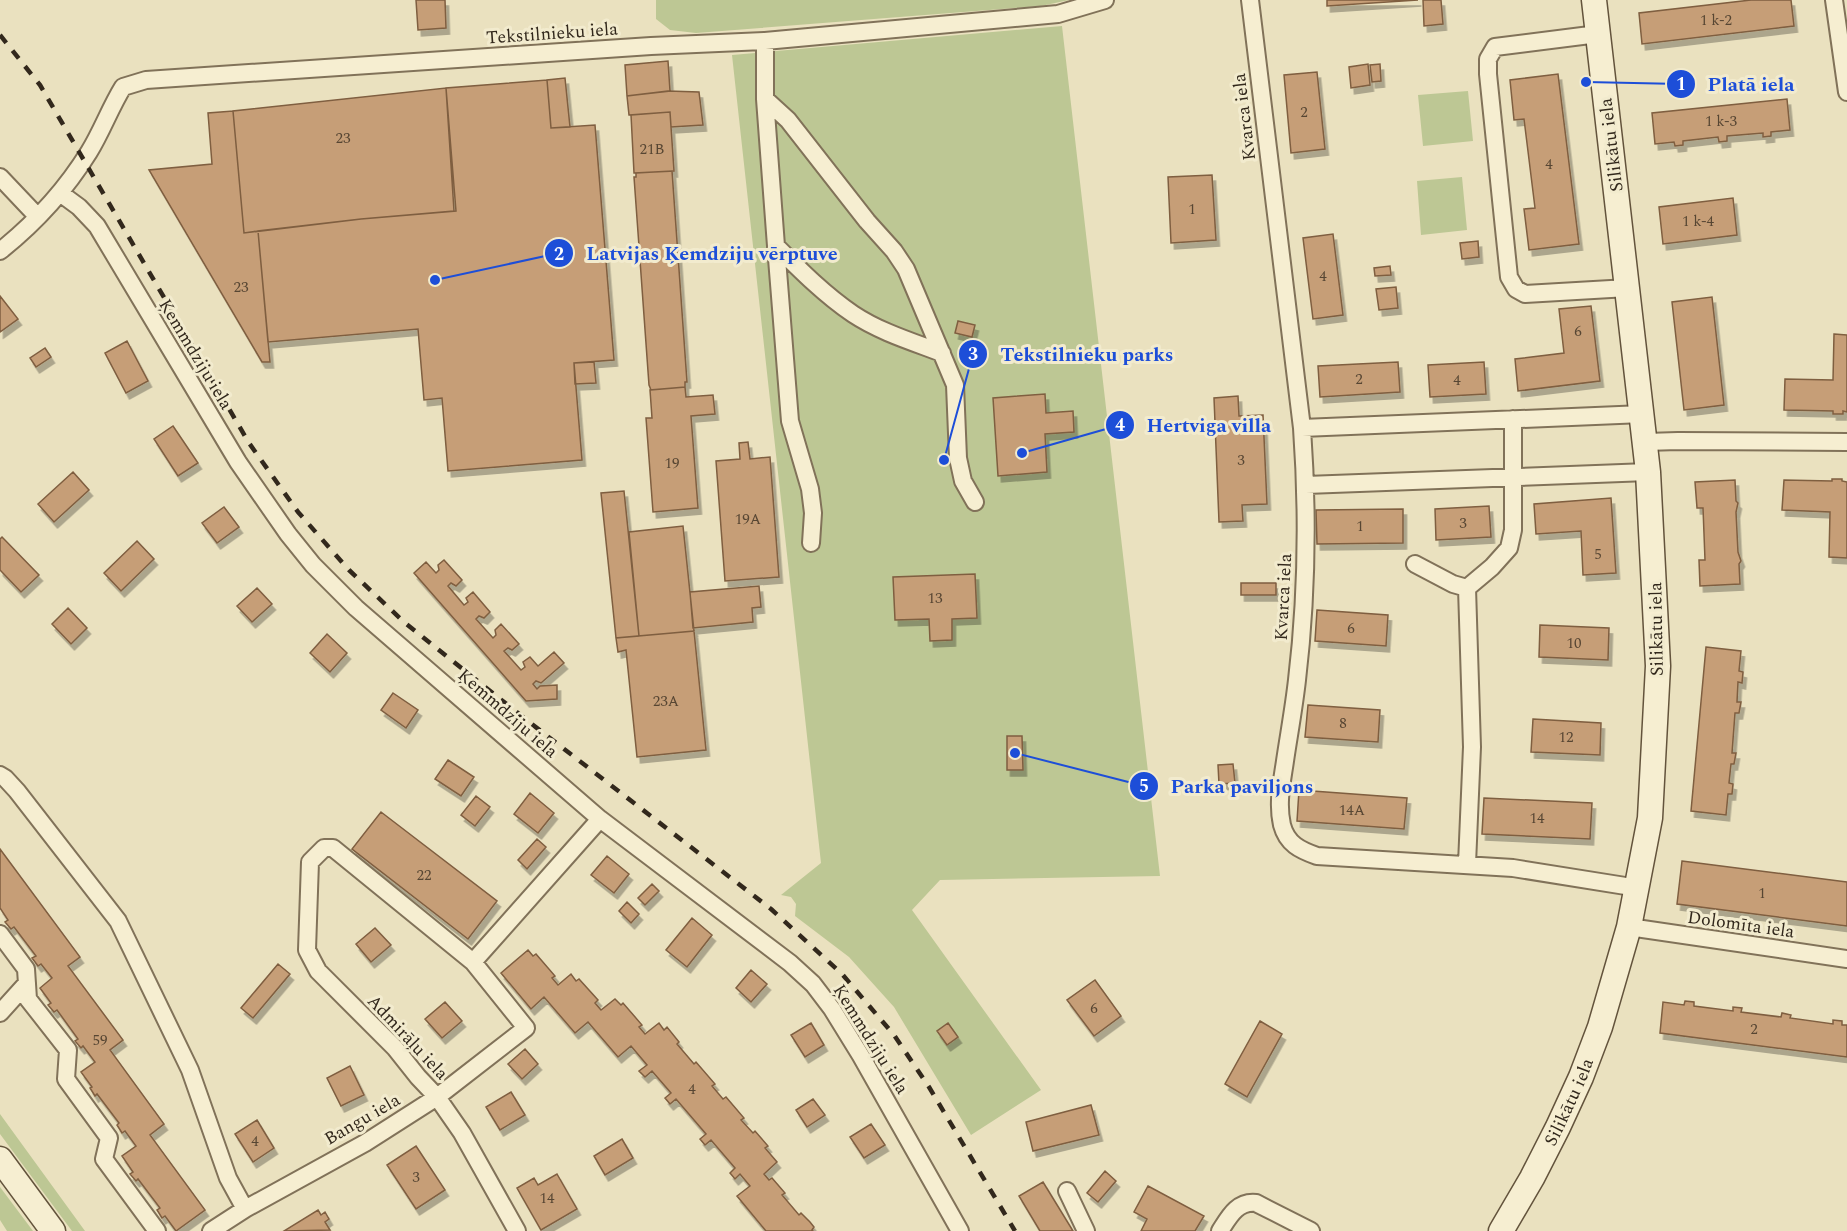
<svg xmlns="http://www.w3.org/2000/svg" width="1847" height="1231" viewBox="0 0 1847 1231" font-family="Spectral,serif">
  <defs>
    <filter id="shadow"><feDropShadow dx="3.5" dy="6" stdDeviation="0" flood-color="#0004"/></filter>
  </defs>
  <rect width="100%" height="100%" fill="#eae1bf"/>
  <!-- green -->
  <path fill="#bdc794" d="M656 0H1069L1041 6 696 33 670 30 656 19Z
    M1062 26 1160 876 940 880 912 910 1041 1090 971 1135 894 1007 849 957 795 916 796 904 791 897 781 895 821 863 732 55Z
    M1468 91 1473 141 1423 146 1418 95Z
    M1462 177 1467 230 1421 235 1417 181Z
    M0 1114 85 1231H72L0 1134Z
    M0 1187 33 1231H7L0 1220Z"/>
  <!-- building -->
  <path fill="#c69e77" stroke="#7f5e40" stroke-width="1.5" filter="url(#shadow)" d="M416 0H445L446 28 418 30Z
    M1327 0H1418L1327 6Z
    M1423 0H1441L1443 24 1424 26Z
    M1751 0H1791L1794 26 1642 44 1639 13Z
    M668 61 670 91 627 96 625 65Z
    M1368 64 1370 85 1351 88 1349 67Z
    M1380 64 1381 81 1372 82 1370 65Z
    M1317 72 1325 149 1291 153 1284 75Z
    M1558 74 1579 244 1529 250 1524 209 1535 208 1524 119 1514 120 1510 80Z
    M565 78 570 127 551 128 547 80Z
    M547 80 551 128 595 125 614 360 574 363 582 460 448 471 442 398 424 400 418 329 268 342 258 231 361 219 456 211 446 88Z
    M446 88 454 211 361 219 244 233 233 111Z
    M668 91 699 92 703 125 671 127 670 112 629 115 627 96Z
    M1787 99 1790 130 1771 132V136L1763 137V133L1727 136V141L1719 142 1718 137 1683 141V145L1675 146 1674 142 1655 144 1652 113Z
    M233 111 244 233 258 231 270 362H262L149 170 212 164 208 113Z
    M670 112 674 171 634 173 631 115Z
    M672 171 687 382H685V387L651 390 649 385 634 177H636V173Z
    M1212 175 1216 240 1171 243 1168 177Z
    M1733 198 1737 235 1663 244 1659 207Z
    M1333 234 1343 315 1313 319 1303 238Z
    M1478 241 1479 257 1462 259 1460 243Z
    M1390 266 1391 275 1375 276 1374 268Z
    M1396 287 1398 308 1379 310 1376 289Z
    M0 296 18 319 0 332Z
    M1712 297 1724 405 1684 410 1672 302Z
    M1591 306 1600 381 1518 391 1515 359 1564 353 1559 309Z
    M958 321 975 325 972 337 955 333Z
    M1834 334 1847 335V412L1843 411V414H1833V411L1784 410 1785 379 1833 380Z
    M127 341 148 381 126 393 105 353Z
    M45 348 51 357 36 367 30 358Z
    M594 362 596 383 575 384 574 363Z
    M1398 362 1400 392 1320 397 1318 366Z
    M1484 362 1486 394 1430 397 1428 365Z
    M685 387 686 397 713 395 715 414 691 416 698 508 653 512 646 418H652L650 390Z
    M1045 394 1046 413 1073 411 1074 432 1045 434 1047 472 998 476 993 398Z
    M1238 396 1239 416 1263 415 1267 504 1242 505 1243 521 1219 522 1214 398Z
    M173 426 198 463 178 476 154 439Z
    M748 442 750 459 770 457 779 577 725 581 716 461 740 459 739 443Z
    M73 472 89 490 54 522 38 504Z
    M1832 479H1842V481L1847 482V558L1829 557 1830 512 1782 510 1784 480 1832 481Z
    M1735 480 1736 501 1738 503 1736 512 1738 552 1741 561 1739 564 1740 584 1700 586 1699 560H1705L1703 508H1697L1695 482Z
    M624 491 639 636 616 638 601 493Z
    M1611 498 1616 573 1583 575 1581 531 1536 534 1534 504Z
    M1489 506 1491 537 1436 540 1435 509Z
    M224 507 239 527 217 543 202 523Z
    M1403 509V543L1317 544 1316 510Z
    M683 526 694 631 639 636 629 532Z
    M2 537 39 575 21 592 0 570V539Z
    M137 541 154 559 121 591 104 573Z
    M444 560 462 580 456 586 451 583 448 586 464 605 468 602 466 598 473 592 490 612 484 618 479 616 476 619 493 638 496 635 495 630 501 624 519 644 512 650 508 648 504 651 521 670 525 667 523 662 530 657 538 666 554 652 564 663 541 683 536 681 533 684 537 689 540 686 557 685V699L526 701 414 573 426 562 436 573 439 570 438 565Z
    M975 574 977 618 952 619V640L930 641 929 619 895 620 893 577Z
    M1241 583H1276V595H1241Z
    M759 586 761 607 752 608 753 622 693 628 690 592Z
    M257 588 272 604 252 622 237 606Z
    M68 608 87 628 71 644 52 624Z
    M1317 610 1388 615 1386 646 1315 641Z
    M1540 625 1609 628 1608 660 1539 657Z
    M694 631 706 750 637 757 626 650 618 652 616 638Z
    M327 634 347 653 330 672 310 653Z
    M1706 647 1741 651 1739 671 1743 672 1742 683 1738 682 1737 702H1741L1739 713H1735L1732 753H1736L1734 764H1731L1729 783 1733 784 1732 794H1728L1726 815 1691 811Z
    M393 693 418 710 406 728 381 710Z
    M1308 705 1380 710 1378 742 1305 737Z
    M1533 719 1601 723 1600 755 1531 752Z
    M1007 736H1022L1023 770H1007Z
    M448 760 474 777 461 796 435 779Z
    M1233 764 1235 783 1219 784 1218 765Z
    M1299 790 1407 798 1404 829 1297 821Z
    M530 793 554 813 538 833 514 814Z
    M476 796 490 807 475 826 461 815Z
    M1484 798 1592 803 1590 839 1482 834Z
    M381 812 497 901 468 939 352 849Z
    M537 839 546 847 527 869 518 860Z
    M0 849 80 957 68 966 123 1040 110 1050 164 1124 150 1135 205 1210 176 1231 165 1216 162 1218 157 1210 160 1208 138 1179 136 1181 130 1174 133 1172 122 1156 136 1146 125 1131 122 1133 117 1125 119 1123 97 1094 95 1096 90 1088 92 1087 81 1072 95 1062 83 1046 81 1048 75 1041 78 1039 57 1010 54 1012 48 1005 51 1003 40 988 52 978 41 964 38 966 32 958 36 956 14 927 11 929 5 922 8 920 0 908Z
    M607 856 629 874 614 893 591 875Z
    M1682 861 1847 882V926L1677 904Z
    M652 884 659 891 645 905 638 898Z
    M627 902 639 914 631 923 619 911Z
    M692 918 712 935 687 967 666 950Z
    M375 928 391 945 371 962 356 944Z
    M528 950 533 956 536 954 555 976 552 978 558 985 571 974 576 981 579 979 598 1000 595 1003 601 1010 615 999 621 1005 623 1003 642 1025 639 1027 645 1034 659 1023 664 1030 667 1027 679 1042 677 1044 694 1064 696 1062 715 1084 712 1086 723 1099 726 1097 744 1118 741 1120 753 1133 755 1131 768 1146 765 1148 777 1162 764 1174 769 1180 772 1178 785 1193 782 1195 799 1215 801 1213 810 1222 814 1227 812 1230 813 1231H766L737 1196 750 1186 740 1174 735 1179 730 1173 735 1168 711 1140 705 1145 700 1139 706 1134 676 1099 670 1104 665 1098 671 1093 652 1071 645 1077 639 1071 647 1065 631 1046 618 1057 588 1022 575 1033 544 997 531 1009 501 973Z
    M278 964 290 974 253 1018 241 1008Z
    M751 970 767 984 751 1002 736 988Z
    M1095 980 1121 1016 1094 1036 1067 1000Z
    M1685 1001 1694 1002V1006L1733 1011V1007L1742 1008 1741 1012 1781 1017 1782 1013 1791 1015 1790 1018 1833 1024V1020L1842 1021V1025H1847V1057L1660 1033 1663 1002 1684 1005Z
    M445 1002 462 1021 442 1038 425 1019Z
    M1260 1021 1282 1034 1247 1097 1225 1084Z
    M811 1023 824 1045 805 1057 791 1035Z
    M948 1023 958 1037 947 1045 937 1031Z
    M525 1049 538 1064 522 1079 508 1064Z
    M350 1066 364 1095 341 1106 327 1078Z
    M511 1092 525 1115 500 1130 486 1107Z
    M813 1099 825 1115 807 1127 796 1110Z
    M1091 1105 1099 1135 1033 1151 1026 1122Z
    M257 1120 274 1148 253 1162 235 1134Z
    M871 1124 885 1145 864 1158 850 1137Z
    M622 1139 633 1158 605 1175 594 1156Z
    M416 1146 445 1190 416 1209 387 1165Z
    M1105 1171 1116 1181 1098 1202 1087 1193Z
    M557 1174 577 1209 541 1230 517 1188 534 1178 538 1185Z
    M1043 1182 1073 1231H1040L1019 1196Z
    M1148 1186 1204 1216 1195 1231H1141L1147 1219 1134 1212Z
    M318 1210 321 1215 325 1212 329 1219 325 1222 330 1230 284 1231Z"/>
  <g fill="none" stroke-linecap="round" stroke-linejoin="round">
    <!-- street casing -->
    <g stroke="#817259" stroke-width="20">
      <path id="street" d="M1250 0 1302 428C1308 512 1307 596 1297 680 1294 707 1289 734 1285 761 1282 782 1277 803 1282 825 1287 844 1300 850 1317 856L1513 868 1638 888
        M1834 0 1847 92
        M1598 34 1495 47 1488 59V74L1509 277 1516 289 1525 294 1628 288
        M765 41V99L776 246C800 270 825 295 853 314 880 332 913 342 942 353
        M765 99 788 120 867 221 894 251 906 269 955 385 958 458 963 481 975 502
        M0 177 37 216
        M60 193 79 207 97 226 238 462 288 534 313 565 356 608 600 819 790 963 813 984 832 1009 861 1056 960 1231
        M776 246 790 421 810 489 813 513 811 543
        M0 251C34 224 66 189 89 152 102 131 110 108 123 87L146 80 651 46 765 41 1058 14 1105 0
        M1302 428 1643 414
        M1646 442 1678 441 1847 442
        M1306 485 1648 472
        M1415 564 1453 584 1467 588 1472 747 1467 864
        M1467 588 1492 567 1509 548 1513 530V419
        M0 775 5 778 17 791 118 921 190 1070 228 1178 245 1209
        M1629 927 1847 959
        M0 934 26 969 28 999 68 1050 66 1079 109 1138 104 1159 157 1231
        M473 962 333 848H324L310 862 307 950 318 971 395 1048 418 1077 437 1097 462 1133 517 1231
        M0 1013 27 983
        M1067 1191 1086 1231
        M211 1231 245 1209 365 1143 437 1097 526 1028 473 962 600 819
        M1220 1231C1229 1217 1237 1201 1256 1203L1311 1231"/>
    </g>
    <!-- secondary casing -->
    <g stroke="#63533c" stroke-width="27">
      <g id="secondary">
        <path d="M0 1159 53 1231"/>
        <path id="s1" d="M1501 1231 1532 1178 1558 1127 1581 1077 1600 1027 1629 927 1650 818 1658 666 1648 472 1594 0"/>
      </g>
    </g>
    <!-- street -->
    <use href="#street" stroke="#f6eed1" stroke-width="16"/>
    <!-- secondary -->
    <use href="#secondary" stroke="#f6eed1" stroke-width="24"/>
    <!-- rail -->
    <path stroke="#32281c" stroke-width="4.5" stroke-dasharray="10 10" stroke-linecap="butt" d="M0 35 40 85 249 443 298 512 349 570 404 622 524 718 771 909 842 974 894 1035 929 1087 1015 1231"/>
  </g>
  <g text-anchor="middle" stroke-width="6" stroke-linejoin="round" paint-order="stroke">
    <!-- number labels -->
    <g font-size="15" fill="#574633">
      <text x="1716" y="25">1 k-2</text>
      <text x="1304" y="117">2</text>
      <text x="1721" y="126">1 k-3</text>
      <text x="343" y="143">23</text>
      <text x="652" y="154">21B</text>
      <text x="1549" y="169">4</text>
      <text x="1192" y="214">1</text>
      <text x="1698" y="226">1 k-4</text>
      <text x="1323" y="281">4</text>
      <text x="241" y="292">23</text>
      <text x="1578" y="336">6</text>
      <text x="1359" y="384">2</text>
      <text x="1457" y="385">4</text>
      <text x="1241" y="465">3</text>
      <text x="672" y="468">19</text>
      <text x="748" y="524">19A</text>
      <text x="1463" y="528">3</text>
      <text x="1360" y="531">1</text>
      <text x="1598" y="559">5</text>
      <text x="935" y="603">13</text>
      <text x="1351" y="633">6</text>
      <text x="1574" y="648">10</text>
      <text x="666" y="706">23A</text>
      <text x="1343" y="728">8</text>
      <text x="1566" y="742">12</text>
      <text x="1352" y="815">14A</text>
      <text x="1537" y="823">14</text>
      <text x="424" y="880">22</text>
      <text x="1762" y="898">1</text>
      <text x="1094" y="1013">6</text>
      <text x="1754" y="1034">2</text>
      <text x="100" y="1045">59</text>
      <text x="692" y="1094">4</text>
      <text x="255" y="1146">4</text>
      <text x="416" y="1182">3</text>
      <text x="547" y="1203">14</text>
    </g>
    <!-- street labels -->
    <g font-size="18" fill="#32281c" stroke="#f2ebce">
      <text transform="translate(552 33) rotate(-4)" y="6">Tekstilnieku iela</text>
      <text transform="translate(1244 117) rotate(-97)" y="6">Kvarca iela</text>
      <text transform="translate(1611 145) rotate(-97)" y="6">Silikātu iela</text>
      <text transform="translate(196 354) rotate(59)" y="6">Ķemmdziju iela</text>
      <text transform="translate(1283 597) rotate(-87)" y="6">Kvarca iela</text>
      <text transform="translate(1656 629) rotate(-91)" y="6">Silikātu iela</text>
      <text transform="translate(508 713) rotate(41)" y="6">Ķemmdziju iela</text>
      <text transform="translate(1741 924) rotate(8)" y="6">Dolomīta iela</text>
      <text transform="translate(408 1037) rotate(47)" y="6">Admirāļu iela</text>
      <text transform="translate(871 1039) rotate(58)" y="6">Ķemmdziju iela</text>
      <text dy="6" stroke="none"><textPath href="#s1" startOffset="146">Silikātu iela</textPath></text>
      <text transform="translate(362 1119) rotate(-30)" y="6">Bangu iela</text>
    </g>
  </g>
  <!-- callouts -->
  <path fill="none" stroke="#1d4ed8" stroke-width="2" d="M1586 82L1681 84M435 280L559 253M944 460L973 354M1022 453L1120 425M1015 753L1144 786"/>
  <g fill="#1d4ed8" stroke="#f2ebce" stroke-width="2">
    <circle cx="1586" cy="82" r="6"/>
    <circle cx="435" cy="280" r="6"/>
    <circle cx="944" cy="460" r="6"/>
    <circle cx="1022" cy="453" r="6"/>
    <circle cx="1015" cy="753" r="6"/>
    <circle cx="1681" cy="84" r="15"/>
    <circle cx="559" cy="253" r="15"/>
    <circle cx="973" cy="354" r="15"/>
    <circle cx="1120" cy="425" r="15"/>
    <circle cx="1144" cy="786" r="15"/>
  </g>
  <g font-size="18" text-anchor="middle" font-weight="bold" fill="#fff">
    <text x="1681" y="90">1</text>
    <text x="559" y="260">2</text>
    <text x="973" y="360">3</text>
    <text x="1120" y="431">4</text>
    <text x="1144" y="792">5</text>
  </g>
  <g font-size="20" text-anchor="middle" font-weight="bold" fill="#1d4ed8" stroke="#f2ebce" stroke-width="6" stroke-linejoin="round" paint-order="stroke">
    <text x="1751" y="91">Platā iela</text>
    <text x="712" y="260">Latvijas Ķemdziju vērptuve</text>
    <text x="1087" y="361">Tekstilnieku parks</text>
    <text x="1209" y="432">Hertviga villa</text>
    <text x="1242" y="793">Parka paviljons</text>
  </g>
</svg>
